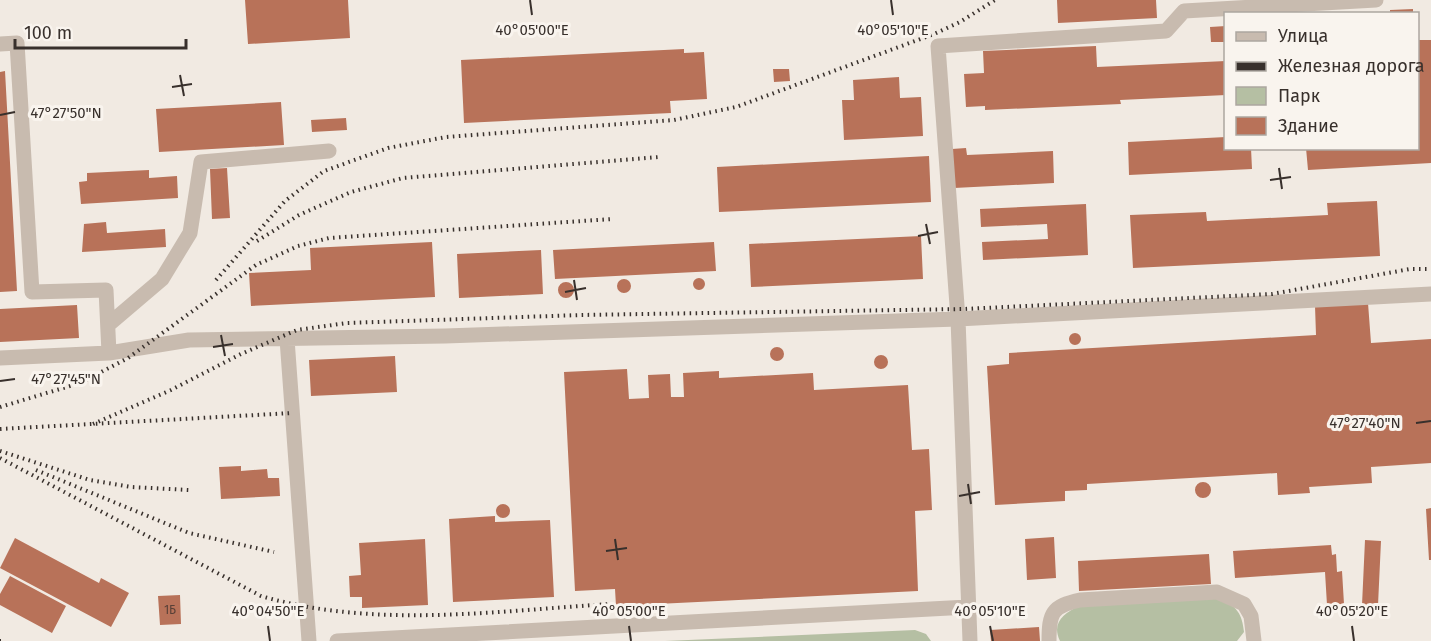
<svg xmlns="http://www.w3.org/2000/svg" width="1431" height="641" viewBox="0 0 1431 641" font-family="'Fira Sans',sans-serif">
  <rect width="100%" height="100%" fill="#f1eae2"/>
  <!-- green -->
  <path fill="#b5bfa3" d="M1219 597C1237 607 1242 613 1244 632L1237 641H1060C1051 623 1064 613 1079 606Z
    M915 630 926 634 931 641H665Z"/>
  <!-- building -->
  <path fill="#b87259" d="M245 0H348L350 38 248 44Z
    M1057 0H1156L1157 18 1058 23Z
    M1413 9V14H1390V10Z
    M1226 26V42H1211L1210 27Z
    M1418 40H1431V163L1308 170 1306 148H1418Z
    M1096 46 1097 67 1226 61V95L1120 100 1121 104 985 110V106L966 107 964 74 984 73 983 51Z
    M684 49V53L704 52 707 99 670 101 671 113 464 123 461 60Z
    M773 69H789L790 81 774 82Z
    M5 71 17 291 0 292V72Z
    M899 77 900 98 921 97 923 136 844 140 842 100H854L853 80Z
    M281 102 284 145 159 152 156 109Z
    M346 118 347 130 312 132 311 120Z
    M1226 137V148H1251L1252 169 1129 175 1128 142Z
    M966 148 967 155 1053 151 1054 183 954 188 952 149Z
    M929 156 931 202 719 212 717 167Z
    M227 168 230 218 212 219 210 169Z
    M149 170V178L177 176 178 198 81 204 79 182 87 181V173Z
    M1377 201 1380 256 1133 268 1130 215 1206 212 1207 221 1328 215 1327 203Z
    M1086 204 1088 255 983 260 982 242 1048 239 1047 224 981 227 980 209Z
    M106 222 107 233 165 229 166 247 82 252 84 224Z
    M921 236 923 279 751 287 749 244Z
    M432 242 435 297 251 306 249 273 311 270 310 248Z
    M714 242 716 271 555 279 553 250Z
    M541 250 543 294 459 298 457 254Z
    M693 284a6 6 0 1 1 12 0a6 6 0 1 1-12 0Z
    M617 286a7 7 0 1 1 14 0a7 7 0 1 1-14 0Z
    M558 290a8 8 0 1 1 16 0a8 8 0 1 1-16 0Z
    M1368 303 1371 343 1431 339V463L1371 467 1372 483 1309 487 1310 493 1278 495 1277 473 1087 484V490L1065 491V501L995 505 987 366 1009 364V353L1316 335 1315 306Z
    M77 305 79 338 0 342V309Z
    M1069 339a6 6 0 1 1 12 0a6 6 0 1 1-12 0Z
    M770 354a7 7 0 1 1 14 0a7 7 0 1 1-14 0Z
    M874 362a7 7 0 1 1 14 0a7 7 0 1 1-14 0Z
    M395 356 397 392 311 396 309 360Z
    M627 369 629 399 649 398 648 375 670 374 671 397H684L683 373 719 371V378L813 373 814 390 908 385 912 450 929 449 932 510 915 511 918 591 616 606 615 589 575 591 564 372Z
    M241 466V471L267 469 268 478H279L280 496 221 499 219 467Z
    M1195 490a8 8 0 1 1 16 0a8 8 0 1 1-16 0Z
    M496 511a7 7 0 1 1 14 0a7 7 0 1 1-14 0Z
    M1431 508V560H1429L1426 509Z
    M495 516V522L550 520 554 597 453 602 449 519Z
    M1054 537 1056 578 1027 580 1025 539Z
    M15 538 99 583 101 578 129 593 111 627 0 568Z
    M425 539 428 605 362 608V597H350L349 576 361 575 359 543Z
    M1365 540 1381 541 1378 605H1362Z
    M1331 545 1332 555 1336 554 1337 572 1342 571 1344 604 1327 605 1325 572 1235 578 1233 551Z
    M1209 554 1211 584 1079 591 1078 561Z
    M10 576 66 606 52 633 0 605V594Z
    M180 595 181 624 160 625 158 596Z
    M1039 627 1040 641H991L990 630Z"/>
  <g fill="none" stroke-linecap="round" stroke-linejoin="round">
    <!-- minor -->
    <path stroke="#c8bbaf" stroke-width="15" d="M0 44 17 43 32 292 106 290 109 353
      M108 325 162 279 190 233 201 162 329 151
      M287 339 309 641
      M0 358 109 353 189 340 445 336 958 319 938 46 1166 31 1184 11 1376 0
      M337 641 968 607
      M970 641 958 319 1431 294
      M1049 641C1049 613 1052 606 1080 600L1217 592 1244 604 1251 616 1254 641"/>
    <!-- rail -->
    <path stroke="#38302c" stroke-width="4" stroke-dasharray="1.5 4.5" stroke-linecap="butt" d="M257 241 299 215 351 192 403 178 659 157
      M216 280 285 201 324 171 388 148 446 137 674 120 736 107 934 34 960 22 995 0
      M0 407 80 383 128 358 256 265 298 246 329 238 612 219
      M93 424 171 390 241 354 297 330 347 323 581 315 964 309 1272 294 1410 269H1431
      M0 429 292 413
      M0 451 90 480 131 487 189 490
      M0 458 261 596C373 629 495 611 610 604
      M36 470 189 533 274 552
      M0 641H1"/>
  </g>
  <!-- ticks -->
  <path fill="none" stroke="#38302c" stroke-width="2" d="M530 0 532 15M891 0 893 15M180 75 184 96M172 87 192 84M0 115 15 112M1279 168 1282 189M1270 180 1291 177M926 224 930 244M918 236 938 232M574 280 577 300M565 292 586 288M221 335 225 356M213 347 233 344M0 381 15 379M1416 423 1431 421M968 484 971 504M959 496 980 492M615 539 618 560M606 551 627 548M268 626 270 641M629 626 631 641M990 626 993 641M1352 626 1354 641"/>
  <g text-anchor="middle" stroke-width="6" stroke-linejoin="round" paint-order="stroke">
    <!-- number labels -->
    <g font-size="12" fill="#584037">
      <text x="170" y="614">1Б</text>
    </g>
  </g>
  <g font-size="15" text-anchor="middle" fill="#38302c" stroke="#f9f4ee" stroke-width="6" stroke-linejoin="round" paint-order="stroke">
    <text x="532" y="35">40°05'00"E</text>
    <text x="893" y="35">40°05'10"E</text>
    <text x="66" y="118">47°27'50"N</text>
    <text x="66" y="384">47°27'45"N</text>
    <text x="1365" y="428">47°27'40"N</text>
    <text x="268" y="616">40°04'50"E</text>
    <text x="629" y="616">40°05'00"E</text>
    <text x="990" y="616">40°05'10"E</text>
    <text x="1352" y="616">40°05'20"E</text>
  </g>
  <!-- legend -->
  <rect x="1224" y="12" width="195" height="138" fill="#f9f4ee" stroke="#aca6a0" stroke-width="1.5"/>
  <rect x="1236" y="32" width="30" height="9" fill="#c8bbaf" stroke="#aca6a0" stroke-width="1.5"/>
  <text x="1278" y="42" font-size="18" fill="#38302c">Улица</text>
  <rect x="1236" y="62" width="30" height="9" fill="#38302c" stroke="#aca6a0" stroke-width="1.5"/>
  <text x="1278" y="72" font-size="18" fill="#38302c">Железная дорога</text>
  <rect x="1236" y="87" width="30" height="18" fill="#b5bfa3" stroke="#aca6a0" stroke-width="1.5"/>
  <text x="1278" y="102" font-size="18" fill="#38302c">Парк</text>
  <rect x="1236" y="117" width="30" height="18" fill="#b87259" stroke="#aca6a0" stroke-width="1.5"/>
  <text x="1278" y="132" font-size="18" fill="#38302c">Здание</text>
  <!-- scale -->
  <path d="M15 39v9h171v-9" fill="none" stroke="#38302c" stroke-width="3"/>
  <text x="24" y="39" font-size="18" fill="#38302c" stroke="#f9f4ee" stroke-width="4.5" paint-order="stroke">100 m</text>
</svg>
